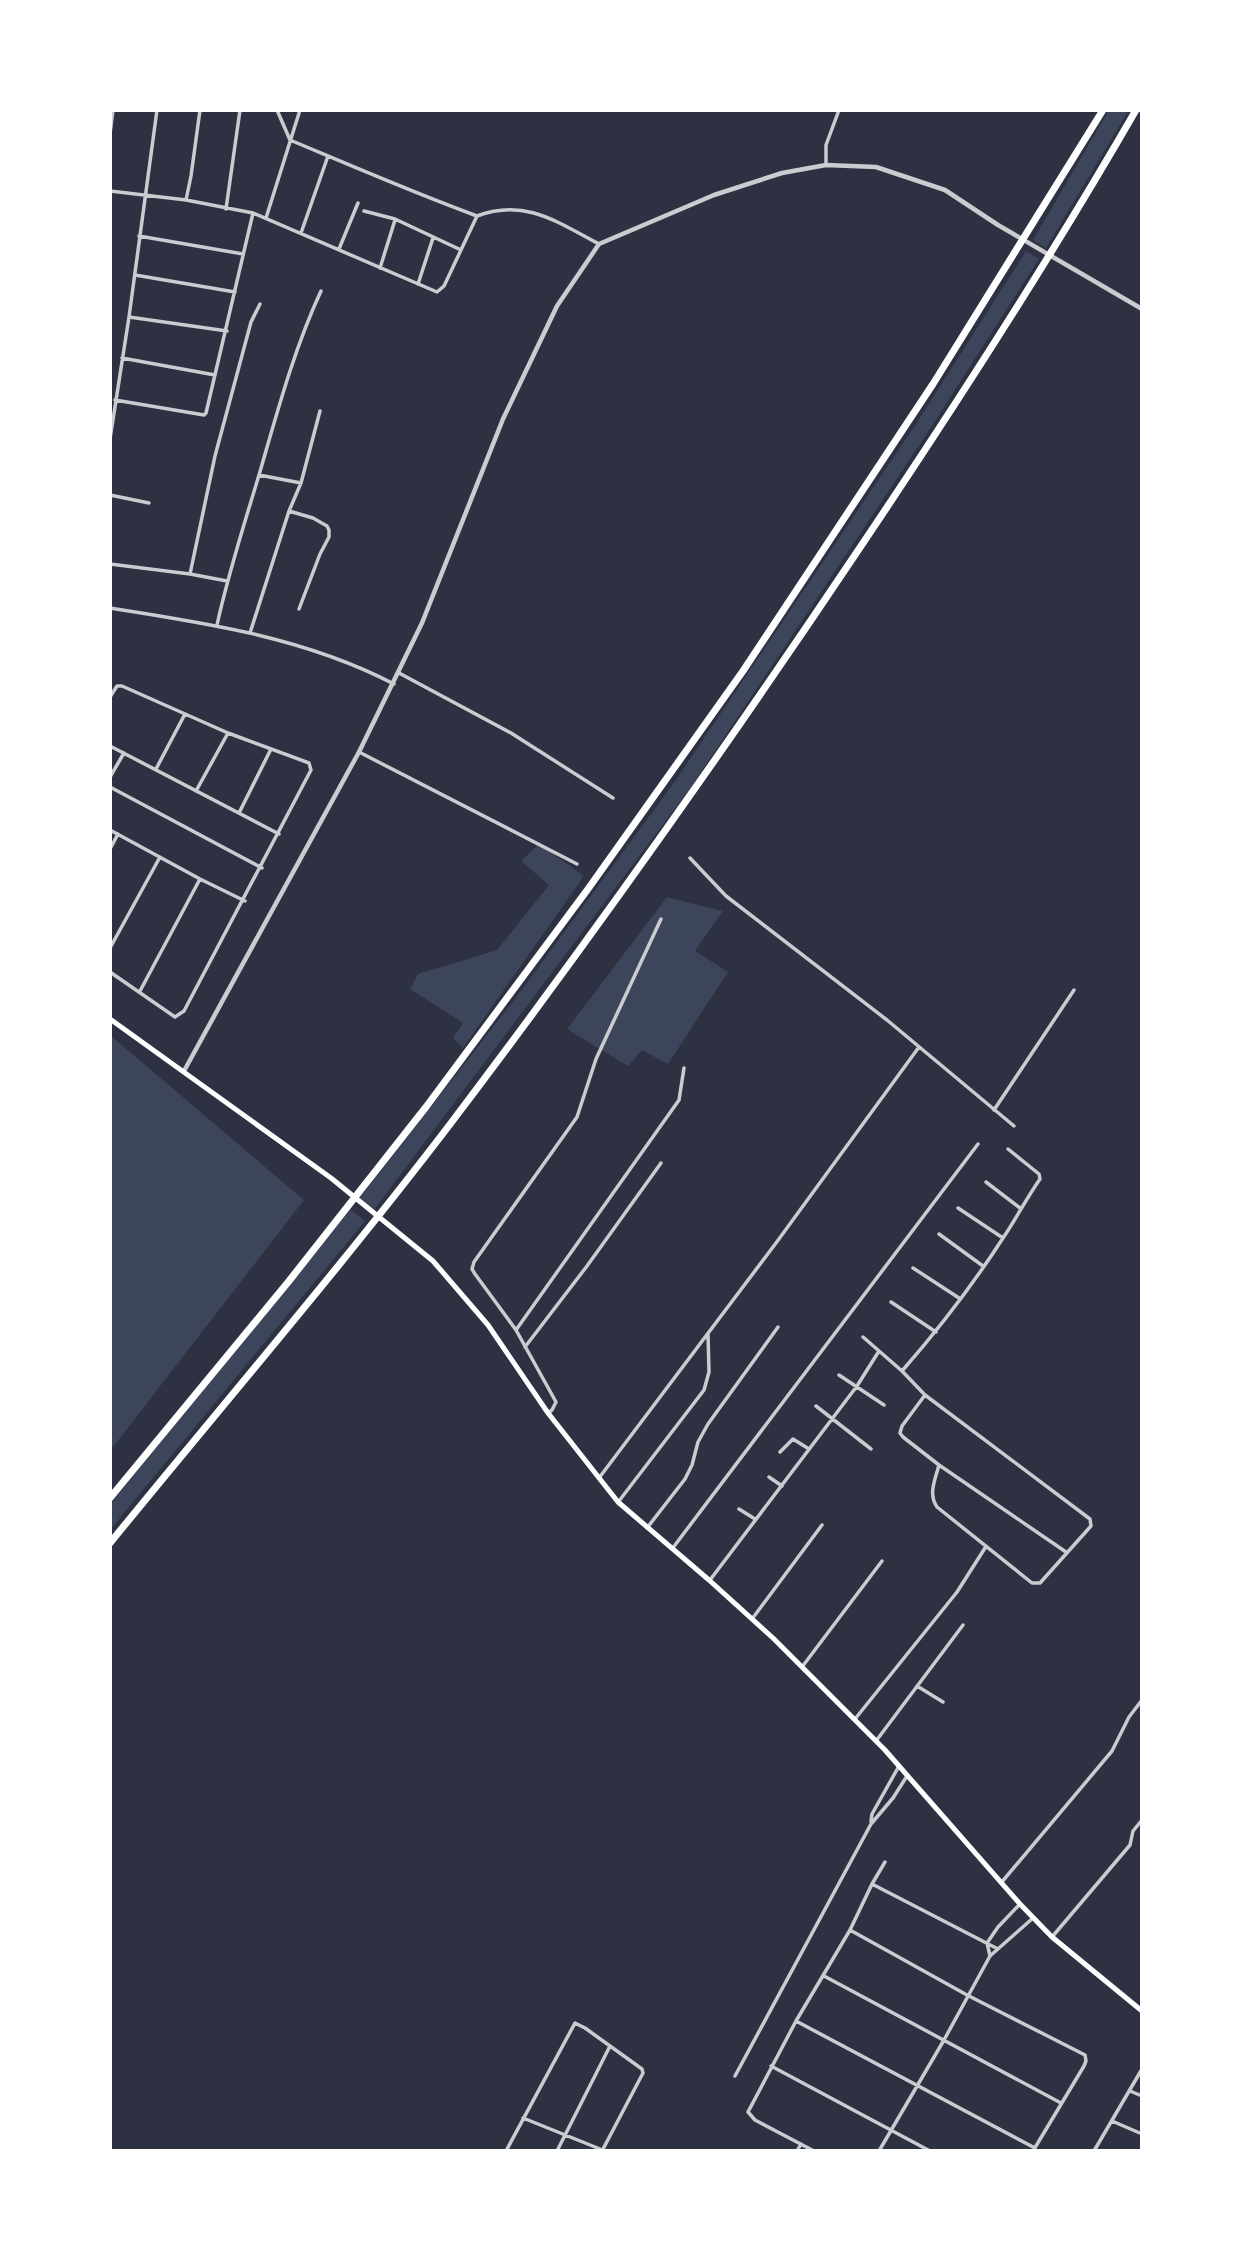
<svg xmlns="http://www.w3.org/2000/svg" width="1252" height="2261" viewBox="0 0 1252 2261" font-family="'Nunito Sans',sans-serif">
  <rect width="100%" height="100%" fill="#2d3142"/>
  <!-- green -->
  <path fill="#3c4559" d="M1109 110H1129L1046 248 1033 240Z
    M1026 251 1039 259 930 429 689 790 373 1211 359 1199 515 999 673 784 918 421Z
    M539 844 584 876 463 1048 453 1038 463 1023 410 989 418 974 497 950 549 885 521 861Z
    M667 897 723 911 695 951 728 972 668 1064 642 1050 628 1066 567 1029Z
    M110 1035 304 1200 110 1451Z
    M350 1209 365 1221 110 1530V1505Z"/>
  <g fill="none" stroke-linecap="round" stroke-linejoin="round">
    <!-- minor -->
    <path stroke="#caccd0" stroke-width="3.5" d="M277 110 290 140C352 166 414 193 477 216 525 198 557 222 599 244
      M110 134 113 110
      M826 165V145L839 110
      M110 191 186 200 253 213 437 292 444 286 477 216
      M186 200 191 176 200 110
      M226 209 240 110
      M364 211 395 219 461 250
      M266 218 300 110
      M301 233 328 156
      M139 236 243 254
      M339 249 358 203
      M380 268 395 220
      M135 275 235 292
      M418 284 433 238
      M129 317 227 331
      M122 358 215 375
      M115 400 204 415 206 413 253 213
      M110 439 129 317 157 110
      M259 475 301 483
      M110 495 149 503
      M289 511 313 518 327 526 329 530V537L320 554 299 609
      M110 564 190 574
      M227 581 190 574 215 456 251 322 260 304
      M110 608C207 623 306 638 394 684
      M217 625C228 574 244 525 259 475 277 413 294 349 321 291
      M250 633 289 511 301 483 320 411
      M399 673 511 733 613 798
      M110 697 117 686H122L228 733 309 763 311 770 184 1011 175 1017 110 972
      M110 746 279 834
      M359 752 577 864
      M156 769 185 714
      M110 777 124 753
      M110 787 262 868
      M196 791 228 733
      M239 813 271 749
      M110 830 200 879 245 901
      M110 849 118 834
      M690 858 726 896 887 1020 1014 1126
      M110 948 160 857
      M140 991 200 879
      M994 1110 1074 990
      M986 1182 1020 1208
      M958 1208 1003 1238
      M939 1234 983 1266
      M913 1268 959 1298
      M891 1302 936 1332
      M516 1330 679 1100 684 1068
      M863 1337 902 1371 925 1395 1090 1519 1091 1526 1040 1583H1032L937 1507C928 1494 935 1480 939 1465
      M525 1347 587 1266 661 1163
      M902 1371C937 1331 974 1283 1003 1238 1016 1219 1026 1199 1040 1179L1039 1174 1008 1149
      M839 1375 884 1405
      M925 1395 902 1426 900 1433 903 1437 939 1465 1066 1552
      M816 1406 871 1449
      M548 1413 552 1410 556 1402 516 1330 475 1274 472 1269 474 1262 577 1117 596 1059 661 919
      M780 1452 793 1439 809 1449
      M769 1477 782 1486
      M599 1478 776 1243 919 1047
      M619 1501 704 1390 709 1372 708 1334
      M739 1509 755 1519
      M647 1528 685 1479 692 1465 698 1442 708 1424 778 1327
      M672 1549 978 1144
      M710 1580 857 1386 879 1351
      M752 1619 822 1525
      M802 1667 882 1561
      M917 1686 943 1702
      M855 1719 957 1592 985 1548
      M876 1741 963 1625
      M871 1821 872 1814 899 1766
      M1001 1883 1112 1751 1129 1717 1142 1700
      M872 1884 885 1862
      M850 1930 967 1995 1085 2055 1086 2061 1084 2066 1033 2151
      M1052 1937 1130 1845 1133 1831 1142 1820
      M990 1956 987 1943 998 1927 1020 1904
      M824 1976 1061 2103
      M796 2021 1035 2148
      M771 2066 930 2151
      M735 2076 871 1824 893 1798 907 1776
      M1130 2091 1142 2096
      M523 2118 605 2151
      M1112 2121 1142 2134
      M506 2151 575 2023 585 2028 642 2069 643 2073 602 2151
      M557 2151 610 2046
      M797 2151 801 2144
      M814 2151 755 2120 748 2112 796 2021 850 1930 872 1884 998 1949
      M879 2151 944 2040 990 1956 1033 1918
      M1094 2151 1142 2069"/>
    <!-- tertiary -->
    <path stroke="#caccd0" stroke-width="4.5" d="M184 1071 359 752 422 623 503 419 557 306 599 244 714 195 782 173 826 165 876 167 945 190 998 225 1142 309"/>
    <!-- secondary -->
    <path stroke="#fff" stroke-width="5" d="M110 1019 331 1178 433 1261 488 1325 548 1413 618 1502 709 1580 773 1638 885 1750 1020 1904 1052 1937 1142 2011"/>
    <!-- motorway -->
    <path stroke="#fff" stroke-width="7" d="M110 1498 289 1281 426 1107 588 889 743 671 933 384 1103 110
      M110 1543C224 1403 342 1266 451 1123 592 937 727 746 857 552 954 408 1049 261 1136 110"/>
  </g>
  <!-- border -->
  <rect width="1252" height="2261" fill="none" stroke="#ffffff" stroke-width="224"/>
</svg>
